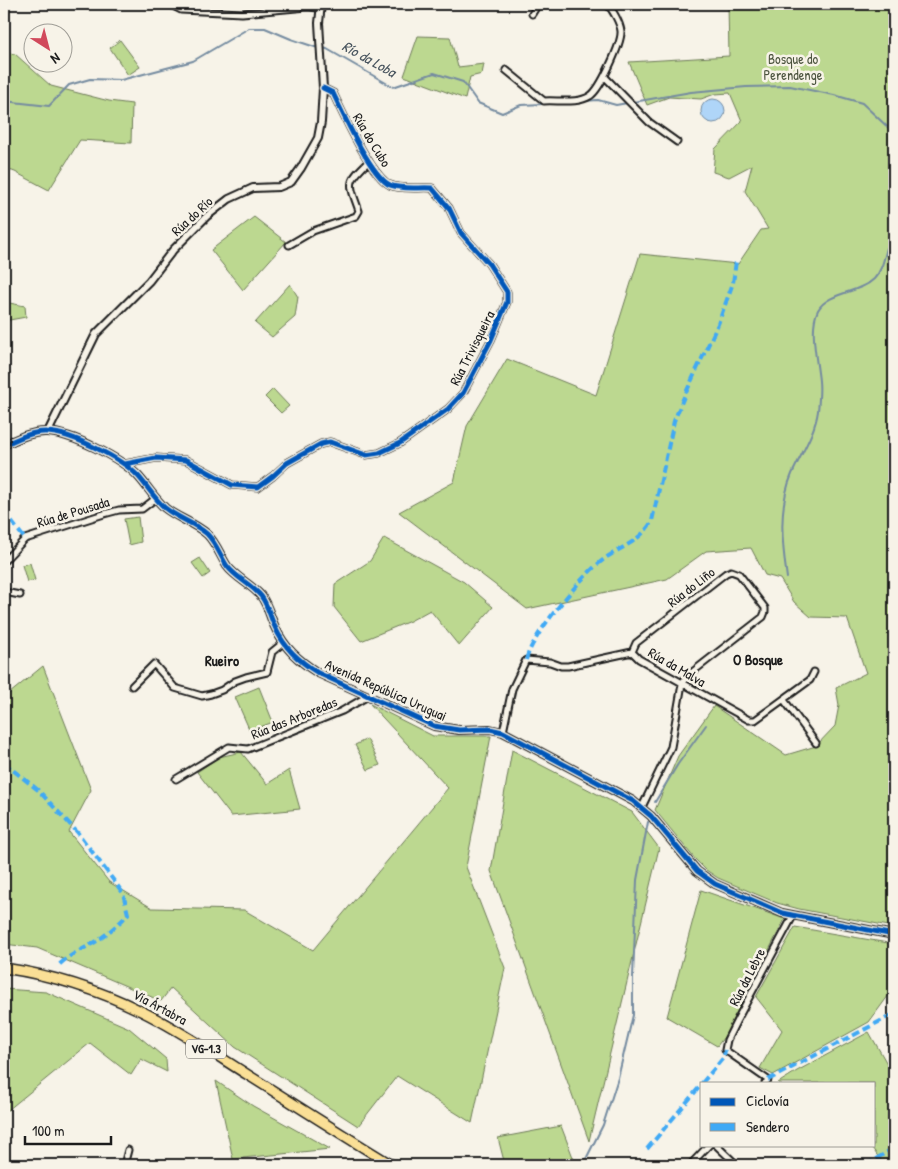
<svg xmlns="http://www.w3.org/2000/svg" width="898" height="1169" viewBox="0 0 898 1169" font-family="'Patrick Hand',sans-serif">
  <rect width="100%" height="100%" fill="#f7f3e8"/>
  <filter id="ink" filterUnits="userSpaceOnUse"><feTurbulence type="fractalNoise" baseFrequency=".02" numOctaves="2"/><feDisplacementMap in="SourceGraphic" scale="10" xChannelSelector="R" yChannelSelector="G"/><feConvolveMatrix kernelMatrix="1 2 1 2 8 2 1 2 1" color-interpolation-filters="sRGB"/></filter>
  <g filter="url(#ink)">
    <!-- green -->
    <path fill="#bcd890" stroke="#6c7a56" d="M728 4H894V927L799 909 777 903 718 878 706 870 695 859 655 810 678 756 714 706 786 755 816 746 835 726 839 705 836 688 866 673 847 618 811 617 794 602 780 579 765 575 751 548 706 551 667 579 527 609 399 512 454 482 467 426 507 359 596 395 640 254 738 264 761 230 768 229 745 191 752 165 729 177 713 172 715 149 742 121 730 93 715 94 701 99 669 97 647 105 629 62 729 56Z
      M418 36 450 37 458 67 484 64 482 74 470 77 465 99 404 76Z
      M120 40 140 67 128 75 110 48Z
      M4 52 15 54 51 86 109 101 132 104 131 143 80 140 49 190 15 172 4 168Z
      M254 217 286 242 243 290 211 250Z
      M290 284 298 297 295 317 272 337 255 323Z
      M4 302 25 306 26 317 4 321Z
      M273 389 289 406 281 413 265 397Z
      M138 517 141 542 129 545 124 519Z
      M384 538 464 582 493 607 459 646 430 610 410 621 361 641 334 607 335 584 370 561Z
      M200 558 210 573 203 578 192 563Z
      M30 563 35 580 27 582 22 565Z
      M43 666 91 790 69 832 109 882 152 908 244 910 313 950 448 788 370 704 433 736H491L466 867 505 968 472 1123 397 1076 358 1126 235 1047 171 988 161 1001 37 948 4 944V698Z
      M259 687 273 722 250 731 235 697Z
      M367 739 380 765 368 770 355 745Z
      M512 750 632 812 659 848 589 1141 491 871Z
      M241 752 267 784 289 770 300 809 231 816 197 772 219 757Z
      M701 890 785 919 724 1037 717 1046 667 1017Z
      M795 927 894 944V988L869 1022 773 1075 760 1068 782 1030 756 997Z
      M4 989 46 992 129 1028 166 1059 167 1072 141 1059 131 1075 90 1043 8 1110 4 1109Z
      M869 1032 894 1076V1165H884L870 1145H874V1083H778L797 1071Z
      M216 1081 253 1106 330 1149 233 1159Z
      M561 1126 576 1165H505L498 1138Z"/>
    <!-- water -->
    <path fill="#afd5f8" stroke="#748ba0" d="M701 111a12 12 0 1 1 24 0a12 12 0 1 1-24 0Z"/>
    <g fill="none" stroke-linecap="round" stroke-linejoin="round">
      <!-- stream -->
      <path stroke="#748ba0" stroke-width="2" d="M323 48 327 49 393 87 434 73 463 82 478 103 502 113 521 105 565 103
        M4 101 49 106 69 85 90 79 121 80 193 61 249 28H265L291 39 318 48
        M584 101 598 100 616 105 691 92 746 87 790 86 834 95 862 103 894 133
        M892 240 894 238
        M787 578C782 544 778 507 792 474 801 454 815 433 818 411 819 401 820 390 819 381 817 360 809 328 818 310 828 292 860 293 874 279 882 271 884 258 887 248
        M655 802 678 764 706 725
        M583 1165 603 1125 618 1078 633 1015V977L637 880 648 822"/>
      <!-- minor casing -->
      <g stroke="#1c1c1c" stroke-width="9">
        <path id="minor" d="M169 4 181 10 242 13 307 7 319 8
          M532 14 538 4
          M506 70 544 101C558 100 578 104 590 96 600 90 622 43 621 31 620 23 613 10 607 4
          M605 77 649 122 677 142
          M289 245 313 231 356 216 359 211C349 182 346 183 369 161
          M125 464 156 458 186 460 232 485 258 487 273 476 287 463 321 444 330 442 366 455 379 453 400 443 448 409 463 393 491 340 507 302V292L489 264 461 233 449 208 432 188C420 187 402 190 390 185 371 176 343 114 333 93L323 88
          M4 561 25 539 104 514 119 510 142 509 155 499
          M4 592 20 595
          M632 652 636 643 726 573 731 571 739 574 765 608V612L763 617 686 677 682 684 671 747 642 807
          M132 686 154 664 175 688 202 696 211 694 222 690 235 681 246 677 267 672 272 652 283 643
          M784 700 816 743
          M503 732 512 689 526 660 550 662 561 666H568L632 652 639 659 749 720H755L810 680 814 672
          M176 779 229 747 248 749 342 711 368 696
          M765 1083 768 1080 725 1050 727 1040 737 1020 793 916
          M716 1145 737 1165
          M124 1165 128 1150
          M690 1165 709 1145"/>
      </g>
      <!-- tertiary casing -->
      <g stroke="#1c1c1c" stroke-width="10">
        <path id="tertiary" d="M48 432 96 334 149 281 173 250 207 216 229 199 253 188 279 187 291 182 301 168 318 138 321 122 323 88 319 23 321 4
          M4 445C17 439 32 431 47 432 71 433 121 458 138 476 148 487 154 498 165 508 177 518 195 523 207 534 216 543 220 555 227 566 236 578 251 584 261 596 268 605 270 617 275 627 284 648 299 661 318 673L434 726 459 730 490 729 503 732 633 801 651 816 697 871 715 884 782 913 894 935"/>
      </g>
      <!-- trunk casing -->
      <g stroke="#1c1c1c" stroke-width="12">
        <path id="trunk" d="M4 968C51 975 97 989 141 1011 178 1029 213 1053 248 1075 296 1105 344 1136 392 1165"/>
      </g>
      <!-- minor -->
      <use href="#minor" stroke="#f7f3e8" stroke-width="5"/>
      <!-- tertiary -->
      <use href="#tertiary" stroke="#f7f3e8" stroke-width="6"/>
      <!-- trunk -->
      <use href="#trunk" stroke="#fadf96" stroke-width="9"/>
      <!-- quiet -->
      <path stroke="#3fa9f5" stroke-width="4" stroke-dasharray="8 4" stroke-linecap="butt" d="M4 512 25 539
        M526 660C532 635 578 581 598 564 617 547 638 545 652 521L674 421 683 399 718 324 733 283 736 261
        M4 763 38 790 78 833 123 893 128 914C119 924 108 933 97 941 84 949 70 954 59 965
        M768 1080 894 1014
        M702 1083 724 1057 725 1050
        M647 1149 702 1084
        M866 1165 894 1148"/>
      <!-- cycleway casing -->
      <g stroke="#f7f3e8" stroke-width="8">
        <path id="cycleway" d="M4 445C17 439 32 431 47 432 71 433 121 458 138 476 148 487 154 498 165 508 177 518 195 523 207 534 216 543 220 555 227 566 236 578 251 584 261 596 268 605 270 617 275 627 284 648 299 661 318 673L434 726 459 730 490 729 503 732 633 801 651 816 697 871 715 884 782 913 894 935
          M125 464 156 458 186 460 232 485 258 487 273 476 287 463 321 444 330 442 366 455 379 453 400 443 448 409 463 393 491 340 507 302V292L489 264 461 233 449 208 432 188C420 187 402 190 390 185 371 176 343 114 333 93L323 88"/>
      </g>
      <!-- cycleway -->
      <use href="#cycleway" stroke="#0057b8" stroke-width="5"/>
    </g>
  </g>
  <g text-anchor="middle" stroke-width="5" stroke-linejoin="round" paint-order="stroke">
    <!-- shield labels -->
    <rect fill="#f7f3e8" stroke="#5e5c59" stroke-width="1" x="186" y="1039.5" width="40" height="19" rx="4"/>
    <g font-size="12" font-weight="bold" fill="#1c1c1c">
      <text x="206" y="1053">VG-1.3</text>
    </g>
    <!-- park labels -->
    <g font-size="14" fill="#4c543f" stroke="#f7f3e8">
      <text x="793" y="64">Bosque do<tspan x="793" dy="16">Perendenge</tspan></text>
    </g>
    <!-- street labels -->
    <g font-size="14" fill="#1c1c1c" stroke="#f7f3e8">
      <text transform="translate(372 140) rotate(59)" y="5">Rúa do Cubo</text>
      <text transform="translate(192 216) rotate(-43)" y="5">Rúa do Río</text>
      <text transform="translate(472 348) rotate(-63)" y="5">Rúa Trivisqueira</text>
      <text transform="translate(73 512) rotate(-17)" y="5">Rúa de Pousada</text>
      <text transform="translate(691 587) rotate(-38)" y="5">Rúa do Liño</text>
      <text transform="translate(677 667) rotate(30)" y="5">Rúa da Malva</text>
      <text transform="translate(386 690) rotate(24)" y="5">Avenida República Uruguai</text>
      <text transform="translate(294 718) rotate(-22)" y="5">Rúa das Arboredas</text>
      <text transform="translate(747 977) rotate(-63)" y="5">Rúa da Lebre</text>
      <text transform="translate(160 1007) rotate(28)" y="5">Vía Ártabra</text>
    </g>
    <!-- water labels -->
    <g font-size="15" font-style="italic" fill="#48545e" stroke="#f7f3e8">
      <text transform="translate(369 59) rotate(29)" y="5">Río da Loba</text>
    </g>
    <!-- neighbourhood labels -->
    <g font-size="15" font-weight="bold" fill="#1c1c1c" stroke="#f7f3e8">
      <text x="758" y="665">O Bosque</text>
      <text x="222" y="666">Rueiro</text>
    </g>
  </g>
  <!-- margin -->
  <rect width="898" height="1169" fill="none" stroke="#f7f3e8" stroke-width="20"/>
  <rect x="10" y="10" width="878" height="1149" fill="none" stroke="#1c1c1c" stroke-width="2" filter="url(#ink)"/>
  <!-- legend -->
  <rect x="700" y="1082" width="175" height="65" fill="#f7f3e8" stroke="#9f9d96"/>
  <rect x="710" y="1098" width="25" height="8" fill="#0057b8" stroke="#9f9d96"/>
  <text x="746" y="1106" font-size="15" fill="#1c1c1c">Ciclovía</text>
  <rect x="710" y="1123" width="25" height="8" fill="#3fa9f5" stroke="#9f9d96"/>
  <text x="746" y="1132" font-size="15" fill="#1c1c1c">Sendero</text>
  <!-- north arrow -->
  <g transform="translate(48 48) rotate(144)"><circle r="24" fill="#f7f3e8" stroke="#9f9d96"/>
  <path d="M0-4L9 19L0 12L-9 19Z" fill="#d1495b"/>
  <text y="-8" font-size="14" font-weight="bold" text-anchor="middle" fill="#1c1c1c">N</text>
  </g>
  <!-- scale -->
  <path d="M25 1136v8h86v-8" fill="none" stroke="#1c1c1c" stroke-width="2.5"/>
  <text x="32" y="1136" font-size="15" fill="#1c1c1c" stroke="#f7f3e8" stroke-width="4" paint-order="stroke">100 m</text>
</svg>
